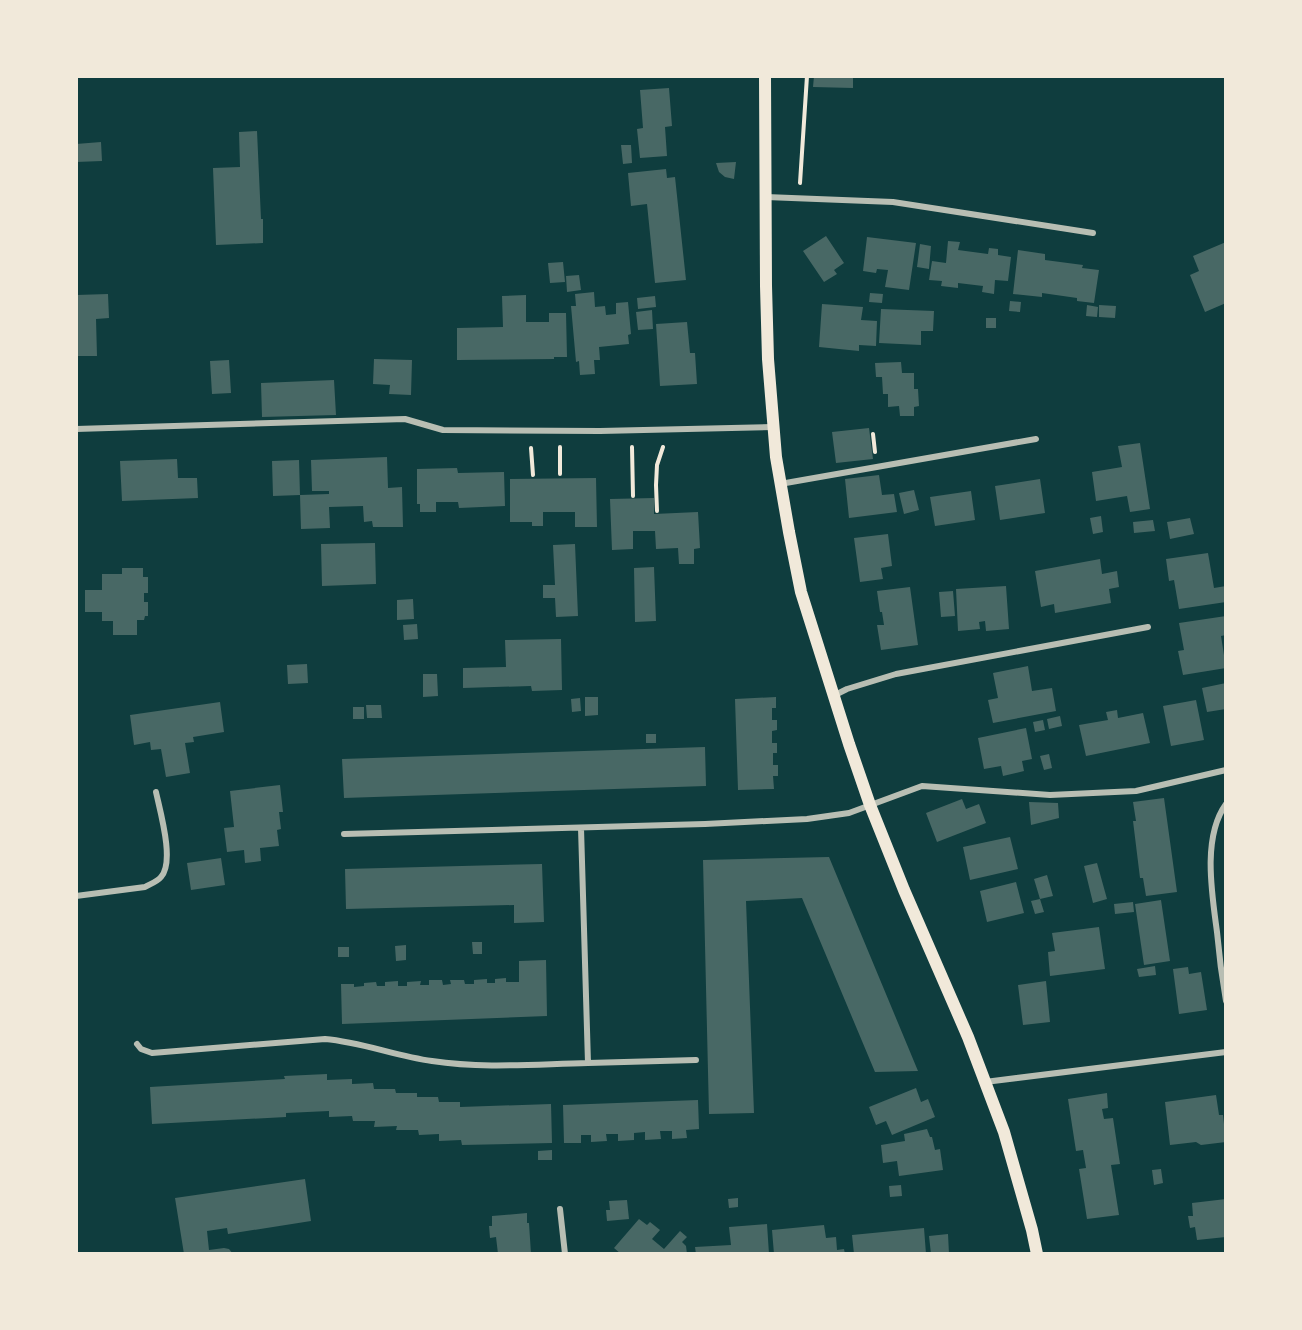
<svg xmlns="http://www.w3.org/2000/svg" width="1302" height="1330" viewBox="0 0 1302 1330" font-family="Jost,sans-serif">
  <rect width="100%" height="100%" fill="#0f3d3e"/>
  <!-- building -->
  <path fill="#486865" d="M814 76H853V88L813 87Z
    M669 88 672 126 665 127 667 156 640 158 637 129 643 128 640 90Z
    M257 131 261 219H263V243L216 245 213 168 240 167 239 132Z
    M101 142 102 161 76 162V144Z
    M621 145H631L632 163 623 164Z
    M736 162 734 179 725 177 719 172 716 163Z
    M666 169 667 178 675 177 686 280 655 283 647 204 631 206 628 173Z
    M826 236 844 263 834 270 837 274 824 282 803 251Z
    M867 237 916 243 909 290 885 287 888 270 877 269 876 273 863 271Z
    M948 241 960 242 958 250 988 254 989 248 998 249V255L1011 257 1008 281 995 280 994 294 982 292 983 286 958 283V288L941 286 942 281 929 280 932 261 946 263Z
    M1226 242V303L1205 312 1190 275 1199 271 1193 256Z
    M920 244 931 246 929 269 917 267Z
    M1018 250 1045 254V260L1083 265 1082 268 1099 270 1094 303 1077 301V298L1042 293V297L1013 294Z
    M563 262 565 282 550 283 548 263Z
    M579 275 581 290 567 292 566 276Z
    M594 292 595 307 605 306 606 315 616 314V303L628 302 631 334 628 335 629 344 599 347 600 360H594L595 374 580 375 579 361 576 362 571 306H576L575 294Z
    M870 293 883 294 882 303 869 302Z
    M108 294 109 318 96 319 97 356H76V295Z
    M526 295V322H549V313H566L567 357H554V359L457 360V328L503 327 502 296Z
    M655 296 656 307 638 309 637 298Z
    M1010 301 1021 302 1020 312 1009 311Z
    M822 304 863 307 861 320 877 321 876 346 859 345V351L819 347Z
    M1087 305 1098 307 1097 317 1086 316Z
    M1099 305 1116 306 1115 318 1099 317Z
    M881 309 934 311 933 331H921V345L879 343Z
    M652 310 653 329 638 330 636 312Z
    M986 318H996V328H986Z
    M687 322 690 353H695L697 384 660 386 656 324Z
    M374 359 412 360 411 395 389 394 390 385 373 384Z
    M229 360 231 393 212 394 210 361Z
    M901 362 902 373H914V389H918L919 406 914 407V416H900L899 406 888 407V394H883L882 377H876L875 363Z
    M334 380 336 415 262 417 261 383Z
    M869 428 873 459 836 463 832 432Z
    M1140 443 1150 509 1130 512 1127 496 1096 501 1092 472 1122 467 1118 446Z
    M387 457 388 488 402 487 403 527H373L372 521 364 522 363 506 329 507 330 528 301 529 300 495 329 494V491H312L311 460Z
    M177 459 178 478H197L198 498 122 501 120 461Z
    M299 460 300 495 273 496 272 461Z
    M457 468 458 473 504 472 505 506 459 508 458 502H436V512H420V504H417V469Z
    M879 475 882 495 894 494 897 512 849 518 845 479Z
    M596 478 597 527H575V512H543V526H532V522H510V479Z
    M1040 479 1045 513 1000 520 995 486Z
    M914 490 919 510 904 514 899 493Z
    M971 491 975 520 935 526 930 497Z
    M654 498V514L698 512 700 548 694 549V564H679L678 548 656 549 655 531H633V549L612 550 610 499Z
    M1101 516 1103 532 1093 534 1090 518Z
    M1190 518 1194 534 1170 539 1167 522Z
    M1153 520 1155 531 1134 533 1133 522Z
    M888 534 892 566 881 568 883 579 860 582 854 538Z
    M375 543 376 584 322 586 321 544Z
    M575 544 578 616 556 617 555 598H543V585H555L553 545Z
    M1208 553 1214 588 1226 586V602L1179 609 1174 580 1169 581 1166 559Z
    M1100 559 1102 574 1117 571 1119 587 1109 589 1111 603 1055 613 1054 604 1041 607 1035 571Z
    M654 567 656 621 635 622 634 568Z
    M122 568H143V577H148V593H144V602H148V616H145L144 620H137V635H113V621H102V612H85V590H102V574H122Z
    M1006 586 1009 629 986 631 985 621 979 622 980 629 958 631 956 589Z
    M910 587 918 645 881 650 877 625H884L882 612H880L877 591Z
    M953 591 955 616 941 617 939 592Z
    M413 599 414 619 397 620V600Z
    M1226 616V635L1221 636 1226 668 1183 675 1178 651 1184 650 1179 623Z
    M417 624 418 639 404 640 403 625Z
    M561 639 562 690 532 691 531 686 463 688V668L506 667 505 640Z
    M307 664 308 683 288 684 287 665Z
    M1028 666 1032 691 1052 688 1056 711 993 723 988 700 998 698 993 673Z
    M423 674H437L438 696 423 697Z
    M1226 683V709L1207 712 1202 688Z
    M585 697H598V715L585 716Z
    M776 697V708H772V720H777V730L772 731V743H777V753H773V765H778V776H773L774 789 738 790 735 699Z
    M580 698 581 711 572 712 571 699Z
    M1196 700 1204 740 1171 746 1163 706Z
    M220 702 224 732 193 737 194 742 185 743 190 773 166 777 161 749 151 750 150 742 134 745 130 715Z
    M366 705H381L382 718H367Z
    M353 707H364V719H353Z
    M1117 710 1118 718 1143 713 1150 743 1086 756 1079 725 1108 720 1106 712Z
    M1060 716 1062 726 1049 729 1047 719Z
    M1043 720 1045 730 1035 732 1033 722Z
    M1026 728 1032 759 1022 761 1024 771 1003 776 1001 766 984 769 978 738Z
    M646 734H656V743H646Z
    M705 747 706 786 344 798 342 759Z
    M1049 754 1052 768 1044 770 1040 756Z
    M280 785 283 812H279L281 829 277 830 279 846 260 848 261 861 245 863 244 850 227 852 224 828 234 827 230 791Z
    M1164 798 1177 892 1146 896 1143 878H1140L1133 821H1136L1133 802Z
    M962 799 966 809 979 804 986 823 937 842 926 813Z
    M1029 802 1058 803 1059 818 1031 825Z
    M1010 837 1018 869 970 880 963 847Z
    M829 857 918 1071 875 1072 802 898 746 901 754 1113 709 1114 703 860Z
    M221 858 225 885 191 890 187 863Z
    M1097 863 1107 899 1093 903 1084 866Z
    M542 864 544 922 514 923V905L346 909 345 869Z
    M1047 875 1053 896 1040 899 1034 879Z
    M1016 882 1024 913 987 922 980 891Z
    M1040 899 1044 912 1035 914 1031 901Z
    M1161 900 1170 961 1144 965 1135 904Z
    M1133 902 1134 912 1115 914 1114 904Z
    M1099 927 1105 969 1050 976 1048 952 1055 951 1052 933Z
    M472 942H482V954H473Z
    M406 945V960L396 961 395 946Z
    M338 947H349V957H338Z
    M546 960 547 1016 342 1024 341 984H354V987L364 986V983L376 982 377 986H385V982L398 981V986H407V982L421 981 420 985H429V980H442L443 985 451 984 450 980H464L465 984H474V980L487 979V983H495V979L506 978V982H519V961Z
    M1155 966 1156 975 1139 977 1137 969Z
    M1188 967 1189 974 1201 972 1207 1010 1179 1014 1173 969Z
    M1046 981 1050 1022 1023 1025 1018 985Z
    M327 1074V1080L352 1079V1084L373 1083 374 1089H395L396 1093H417V1097H438L439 1102H460V1107L551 1104 552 1143 462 1145 461 1140 439 1141V1134L419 1135 418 1130H396L397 1126 374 1127 375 1121H353L352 1116 329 1117V1111L286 1113V1117L152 1124 150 1087 285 1079 284 1076Z
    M916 1088 921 1102 928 1099 935 1117 892 1135 886 1121 876 1125 869 1107Z
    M1107 1093 1108 1108 1102 1109 1104 1119 1113 1118 1120 1164 1111 1165 1119 1215 1087 1219 1079 1169 1086 1168 1083 1150 1076 1151 1068 1099Z
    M1216 1095 1219 1115H1223L1226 1142 1201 1145 1196 1142 1170 1145 1165 1102Z
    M698 1100 699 1129 686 1130 687 1138 672 1139V1131H660L661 1139 645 1140V1132L634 1133V1140L618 1141V1134H606L607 1141 591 1142V1135H581V1143H564L563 1105Z
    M927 1129 930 1137H932L935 1150 940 1149 943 1170 899 1176 897 1161 883 1163 881 1145 905 1141 904 1134Z
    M552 1150V1160H538V1151Z
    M1161 1169 1163 1183 1154 1185 1152 1170Z
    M305 1179 311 1221 228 1234 227 1228 207 1231 209 1250 224 1248 229 1249 233 1254H184L175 1198Z
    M901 1185 902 1196 890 1197 889 1186Z
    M738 1198V1207L729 1208 728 1199Z
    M1226 1199V1237L1197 1240 1195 1227 1190 1228 1188 1216H1193L1192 1203Z
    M627 1200 629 1219 607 1221 606 1210H610L609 1201Z
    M527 1213V1223H529L531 1254H498L496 1237 490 1238 489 1226H492V1216Z
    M639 1219 647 1225 650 1222 660 1230 652 1239 664 1249 680 1231 687 1237 682 1242 686 1246 687 1254H621L614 1248Z
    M767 1224 769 1254H696L695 1247 731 1245 729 1227Z
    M824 1225 826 1238 836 1237 837 1250 844 1249 845 1254H774L772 1230Z
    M924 1228 926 1254H854L852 1235Z
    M948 1234 949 1254H931L929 1236Z"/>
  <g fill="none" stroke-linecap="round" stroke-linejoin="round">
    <!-- path -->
    <path stroke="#f1e9da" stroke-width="4" d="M800 183 807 76
      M873 434 875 452
      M560 447V474
      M632 447 633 496
      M531 448 533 475
      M657 511 656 485 657 465 663 447"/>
    <!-- minor -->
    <path stroke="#b8beb3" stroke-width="6" d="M766 197 893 202 1093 233
      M76 429 405 419 443 430 600 431 773 427
      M780 484 1036 439
      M833 696 847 689 896 674 1148 627
      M1226 804C1202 837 1212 894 1217 932 1219 955 1222 978 1226 1001
      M344 834 705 824 807 819 849 813 922 786 1050 795 1136 791 1226 770
      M76 896 145 887C150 884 157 882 161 877 175 862 160 811 156 792
      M137 1044 141 1049 152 1053 325 1039C361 1042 396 1056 432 1061 484 1069 536 1064 588 1063L581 828
      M588 1063 696 1060
      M985 1082 1226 1052
      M560 1209 565 1254"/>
    <!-- secondary -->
    <path stroke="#f1e9da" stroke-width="12" d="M765 76 766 286 768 359 776 457 789 532 801 592 849 744 870 805 904 890 968 1037 1004 1132 1032 1230 1037 1254"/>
  </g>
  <!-- border -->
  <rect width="1302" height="1330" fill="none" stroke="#f1e9da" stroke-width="156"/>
</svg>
